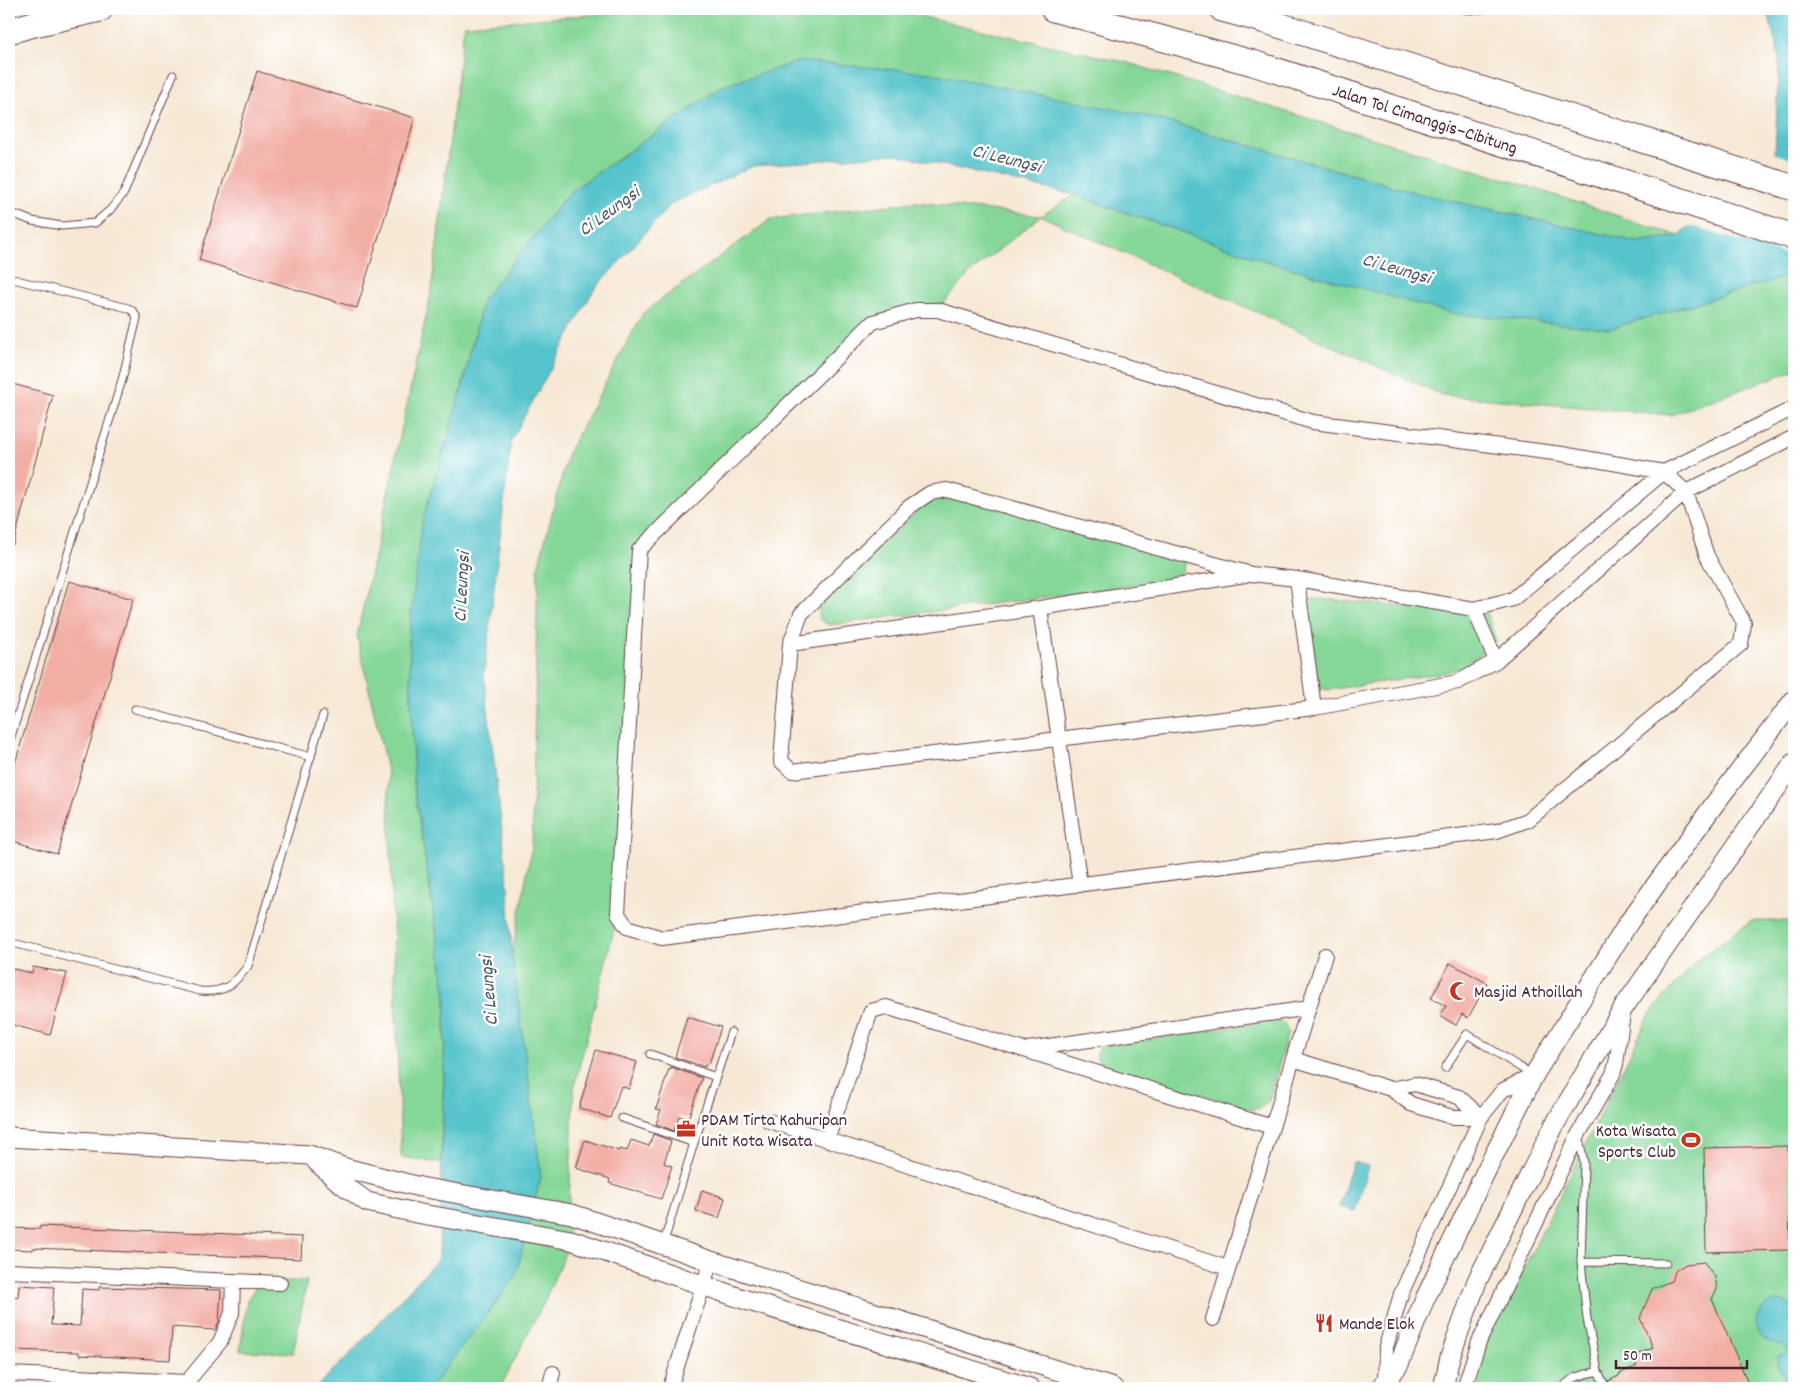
<svg xmlns="http://www.w3.org/2000/svg" width="1803" height="1397" viewBox="0 0 1803 1397" font-family="Dekko,sans-serif">
  <rect width="100%" height="100%" fill="#fff"/>
  <filter id="ink" filterUnits="userSpaceOnUse"><feTurbulence type="fractalNoise" baseFrequency=".02" numOctaves="2"/><feDisplacementMap in="SourceGraphic" scale="10" xChannelSelector="R" yChannelSelector="G"/><feConvolveMatrix kernelMatrix="1 2 1 2 8 2 1 2 1" color-interpolation-filters="sRGB"/></filter>
  <filter id="wash" filterUnits="userSpaceOnUse"><feTurbulence type="fractalNoise" baseFrequency=".0096" numOctaves="4" result="noise"/><feDisplacementMap in="SourceGraphic" scale="20" xChannelSelector="R" yChannelSelector="G"/><feGaussianBlur stdDeviation="1.12" result="paint"/><feColorMatrix in="noise" values="0 0 0 0 0 0 0 0 0 0 0 0 0 0 0 0 0 1.4 0 .05"/><feComposite in="paint" operator="in"/></filter>
  <g filter="url(#wash)">
    <rect width="100%" height="100%" fill="#f6e8d4"/>
    <!-- green -->
    <path fill="#85d798" stroke="#687b62" d="M664 9H888L1125 62 1524 185 1679 236 1637 242 1417 193 1143 115 723 86 570 192 483 299 462 388 409 634 414 785 446 996 441 1163 401 1157 388 775 357 636 431 293 464 25Z
      M1074 195 1273 263 1609 329 1794 274V370L1671 415 1442 395 1041 216 970 273 938 310 873 322 639 550 618 914 574 1087 567 1248 545 1300 500 1388H430L515 1278 541 1176 512 955 532 846 538 567 568 453 643 313 771 219 916 202 1041 216Z
      M956 495 1184 561C1184 572 1180 577 1169 581L829 625 819 619V607L928 499Z
      M1319 599 1487 614 1496 641 1464 667 1443 673 1327 690 1316 685 1307 601Z
      M1751 921H1794V1388H1474L1492 1325 1524 1268 1651 1012 1697 960Z
      M1279 1020 1285 1024 1288 1032 1269 1101 1262 1107 1251 1110 1101 1064 1097 1059V1052L1102 1046Z
      M268 1281H307L293 1353 240 1351 247 1300 256 1287Z"/>
    <!-- water -->
    <path fill="#56c4cc" stroke="#50727c" d="M1767 9H1794V274L1609 329 1449 313 1273 263 1074 195 895 154 753 166 671 204 593 291 511 441 484 675 507 874 512 955 541 1176 515 1278 430 1388H315L348 1356 439 1258 446 996 414 785 409 634 422 522 462 388 483 299 570 192 723 86 800 61 931 73 1143 115 1417 193 1637 242 1678 236 1775 154 1779 56Z
      M1353 1162 1368 1166 1355 1211 1339 1207Z
      M1777 1301 1786 1302 1794 1308V1388H1775L1779 1382 1784 1381 1785 1377 1777 1365V1357L1780 1355H1785L1788 1350C1783 1340 1769 1346 1761 1337 1748 1321 1761 1305 1777 1301Z"/>
    <!-- pier -->
    <path fill="#f6e8d4" d="M1773 153 1794 160V257L1688 225Z"/>
    <g id="blocks">
      <!-- building -->
      <path fill="#f2aea5" d="M257 71 415 118 357 308 199 260Z
        M9 383 53 395 13 545 9 544Z
        M69 581 133 599 57 854 9 840V784Z
        M1450 963 1487 983 1468 1018 1462 1014 1456 1025 1440 1016 1446 1006 1431 998Z
        M33 967 67 973 50 1035 9 1024V968L32 973Z
        M687 1017 721 1027 709 1064 706 1063 705 1067 675 1057Z
        M596 1050 637 1062 629 1089 621 1086 610 1118 579 1108Z
        M671 1067 702 1078 688 1119 679 1116 674 1131 656 1124 661 1110 656 1109 669 1069 671 1070Z
        M653 1134 671 1141 664 1163 672 1166 661 1199 609 1183 610 1179 576 1168 585 1140 619 1151 620 1149 627 1151 631 1140 649 1146Z
        M1788 1146 1790 1250 1706 1252 1704 1148Z
        M702 1190 725 1198 719 1218 696 1211Z
        M40 1226 302 1237 301 1259 33 1248V1250L9 1249V1228L40 1229Z
        M1704 1262 1715 1277 1717 1289 1712 1299 1750 1388H1611L1608 1381 1619 1376V1374L1637 1366 1633 1356 1653 1348 1640 1318 1652 1289 1671 1281 1676 1270 1686 1264Z
        M19 1285 54 1287 51 1325 80 1326 82 1289 99 1290V1287L221 1290 219 1322 215 1330 172 1327 170 1360 79 1355V1352L9 1350V1295L18 1297Z"/>
    </g>
  </g>
  <g filter="url(#ink)">
    <use href="#blocks" fill-opacity="0" stroke="#643d44" stroke-width="1"/>
    <g fill="none" stroke-linecap="round" stroke-linejoin="round">
      <!-- lane casing -->
      <g stroke="#643d44" stroke-width="9">
        <path id="lane" d="M1463 9 1471 10 1484 9
          M9 212 32 221 62 226 95 223 110 210 124 193 173 75
          M9 278 128 308 134 312 137 318 122 380 9 743
          M135 709 311 757
          M9 942 200 991C225 993 233 985 248 966L323 715
          M650 1054 716 1077
          M1445 1068 1467 1034 1532 1075
          M622 1118 694 1143
          M1579 1138 1584 1163 1581 1262 1587 1319 1598 1371 1606 1388
          M663 1245 694 1143 731 1032
          M1581 1262 1666 1263
          M1563 1388C1571 1376 1585 1375 1598 1371"/>
      </g>
      <!-- street casing -->
      <g stroke="#643d44" stroke-width="16">
        <path id="street" d="M916 310H938L1313 422 1562 454 1664 472 1686 492 1707 556 1744 623 1741 644 1528 820 1497 831 662 938 627 927 618 914 639 550 873 322Z
          M1794 408 1664 472 1513 599 1474 609 1297 579 1251 574 947 490 930 493 909 507 801 614 790 644 781 761 792 771 1314 708 1458 682 1496 661 1686 492 1794 437
          M1297 579 1314 708
          M1040 608 1080 885
          M1474 609 1496 661
          M790 644 1040 608 1245 575
          M1028 1049 1309 1008
          M1293 1059 1391 1089 1411 1104 1452 1117H1481
          M1391 1089 1415 1084 1459 1097 1481 1117
          M769 1121 1228 1268
          M827 1140 871 1011 886 1007 1272 1127
          M9 1271 280 1283
          M1213 1319 1325 955
          M9 1374 187 1382
          M1385 1384 1386 1347 1401 1294 1481 1117 1503 1090 1534 1075
          M182 1388 220 1342 232 1313 233 1281
          M549 1388 553 1373
          M670 1388 711 1261
          M1464 1388 1479 1342 1503 1292 1578 1135 1613 1074 1616 1064 1623 1013"/>
      </g>
      <!-- secondary casing -->
      <g stroke="#643d44" stroke-width="21">
        <path id="secondary" d="M9 1137 309 1155 345 1168 420 1187 572 1214 711 1261 1113 1388
          M316 1161 338 1181 367 1202 416 1213 571 1240 749 1301 1030 1388
          M1381 1388 1399 1364 1424 1301 1484 1175 1534 1075 1629 922 1713 806 1794 700
          M1443 1388 1450 1357 1477 1281 1555 1124 1624 1007 1794 763"/>
      </g>
      <!-- highway casing -->
      <g stroke="#643d44" stroke-width="27">
        <g id="highway">
          <path id="s1" d="M1053 9 1253 63 1794 237"/>
          <path d="M1222 9 1266 21 1794 188"/>
          <path d="M9 31 30 25 100 9"/>
        </g>
      </g>
      <!-- lane -->
      <use href="#lane" stroke="#fff" stroke-width="7"/>
      <!-- street -->
      <use href="#street" stroke="#fff" stroke-width="14"/>
      <!-- secondary -->
      <use href="#secondary" stroke="#fff" stroke-width="19"/>
      <!-- highway -->
      <use href="#highway" stroke="#fff" stroke-width="25"/>
    </g>
  </g>
  <!-- icons -->
  <defs>
    <g id="mosque-bare" transform="scale(1.5)"><path d="M3.5-4.9A6 6 0 1 0 3.5 4.9A5 5 0 1 1 3.5-4.9Z" fill="#c8321e" stroke="#fff" stroke-width="2.5" paint-order="stroke"/></g>
    <g id="office-bare" transform="scale(1.5)"><path d="M-6-3h4V-5.5h4V-3h4V5H-6ZM-1-4.5V-3h2v-1.5ZM-6 0V1H6V0Z" fill="#c8321e" stroke="#fff" stroke-width="2.5" paint-order="stroke"/></g>
    <g id="stadium-bare" transform="scale(1.5)"><path d="M0-5a6.5 5 0 1 0 0 10a6.5 5 0 1 0 0-10ZM-3.5-1.8h7v3.6h-7Z" fill="#c8321e" stroke="#fff" stroke-width="2.5" paint-order="stroke"/></g>
    <g id="restaurant-bare" transform="scale(1.5)"><path d="M-5-6h1v4h1v-4h1v4h1v-4h1v5L-1.5 .5V6h-2V.5L-5-1ZM5-6V6H3V1.5H1.5Q1.5-4 5-6Z" fill="#c8321e" stroke="#fff" stroke-width="2.5" paint-order="stroke"/></g>
  </defs>
  <g fill-rule="evenodd">
    <use href="#mosque-bare" x="1459" y="991"/>
    <use href="#office-bare" x="686" y="1129"/>
    <use href="#stadium-bare" x="1691" y="1140"/>
    <use href="#restaurant-bare" x="1324" y="1323"/>
  </g>
  <g text-anchor="middle" stroke-width="5" stroke-linejoin="round" paint-order="stroke">
    <!-- street labels -->
    <g font-size="18" fill="#4a1f2b" stroke="#fff">
      <text dy="6" stroke="none"><textPath href="#s1" startOffset="388">Jalan Tol Cimanggis–Cibitung</textPath></text>
    </g>
    <!-- poi labels -->
    <g font-size="18" fill="#4a1f2b" stroke="#fff" text-anchor="start">
      <text x="1474" y="997">Masjid Athoillah</text>
      <text x="701" y="1125">PDAM Tirta Kahuripan<tspan x="701" dy="21">Unit Kota Wisata</tspan></text>
      <text x="1676" y="1136" text-anchor="end">Kota Wisata<tspan x="1676" dy="21">Sports Club</tspan></text>
      <text x="1339" y="1329">Mande Elok</text>
    </g>
    <!-- water labels -->
    <g font-size="19" font-style="italic" fill="#4e5963" stroke="#fff">
      <text transform="translate(1007 157) rotate(14)" y="7">Ci Leungsi</text>
      <text transform="translate(608 210) rotate(-36)" y="7">Ci Leungsi</text>
      <text transform="translate(1397 267) rotate(16)" y="7">Ci Leungsi</text>
      <text transform="translate(460 587) rotate(-87)" y="7">Ci Leungsi</text>
      <text transform="translate(487 991) rotate(-95)" y="7">Ci Leungsi</text>
    </g>
  </g>
  <!-- margin -->
  <rect width="1803" height="1397" fill="none" stroke="#fff" stroke-width="30"/>
  <!-- scale -->
  <path d="M1616 1360v8h131v-8" fill="none" stroke="#4a1f2b" stroke-width="2.5"/>
  <text x="1623" y="1360" font-size="15" fill="#4a1f2b" stroke="#ffffff" stroke-width="4" paint-order="stroke">50 m</text>
</svg>
